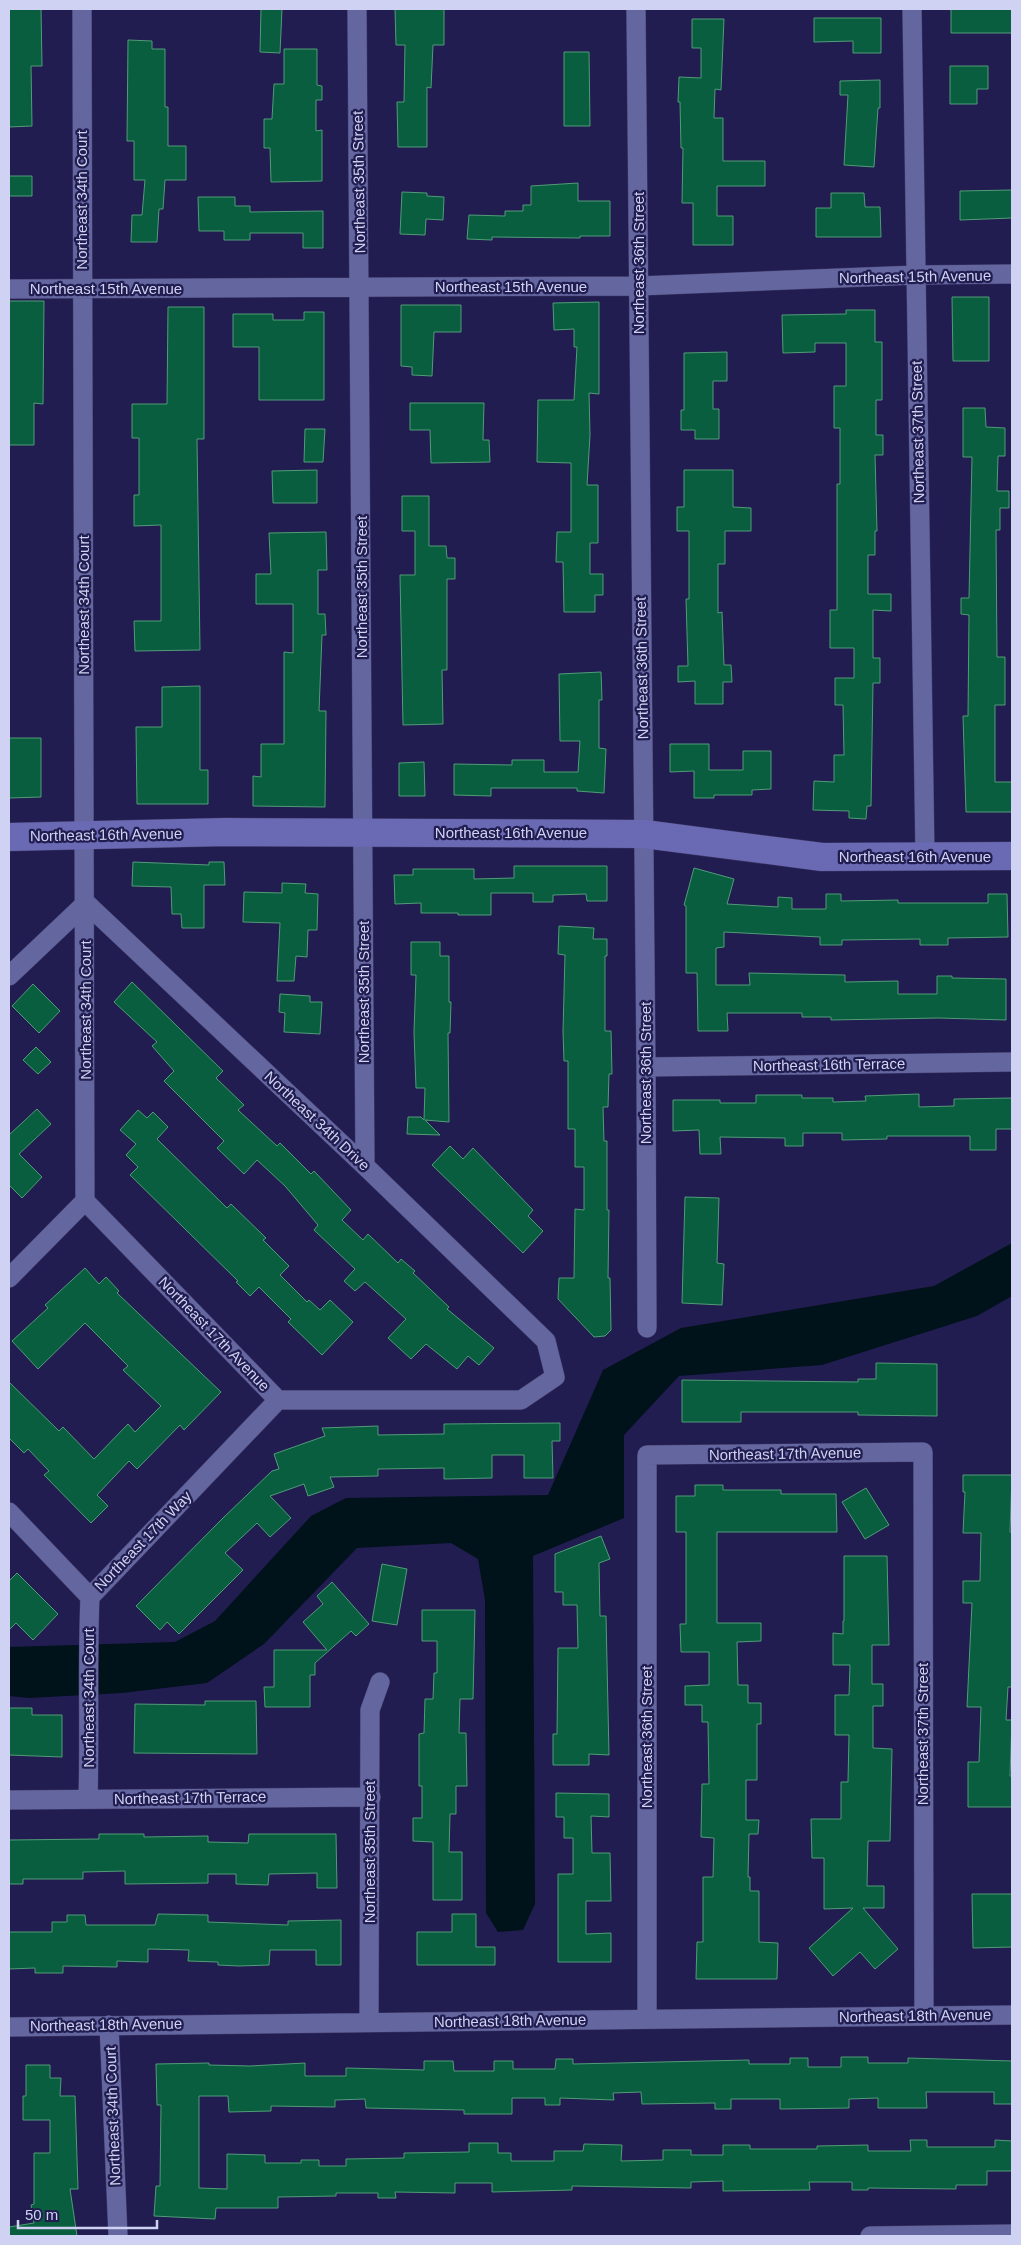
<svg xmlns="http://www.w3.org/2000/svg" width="1021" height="2245" viewBox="0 0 1021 2245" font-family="Helvetica,sans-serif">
  <rect width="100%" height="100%" fill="#211d50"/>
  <!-- water -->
  <path fill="#00121a" d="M1012 1243V1296L977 1316 822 1365 679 1376 624 1435V1518L533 1556 535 1904 523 1930 498 1932 486 1913 485 1600 478 1559 451 1543 357 1548 264 1644 207 1683 122 1693 29 1698 9 1696V1647L175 1642 215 1621 311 1516 346 1498 548 1495 603 1370 681 1328 934 1286Z"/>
  <!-- building -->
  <path fill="#085e3f" stroke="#529b78" d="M9 9H41L42 66H31L32 126 9 127Z
    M261 9H282L280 53 260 52Z
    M395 9H444V45H433L431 88 427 87V147H398L397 102H404L405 45H396Z
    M951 9H1012V33H951Z
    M814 18H881V53H853V41L814 42Z
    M692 19H724L721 90 715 89 714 118H723V161H765V186H717V216H733V245H693V203H682L683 148H681L680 102H678L679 77 701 78V48H692Z
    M128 40 152 41V49H165V107H168V146H186V180H165L163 209H159L157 242H131L132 215H142L145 180H134V141H127Z
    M284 49H317V85L322 86V100H316V131L322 130V181L271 182 270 148H264V119H272L274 84H284Z
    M564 52H589L590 126H564Z
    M950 66H988V89H977V104H950Z
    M880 80V108H878L874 167 844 165 848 95H840V81Z
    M9 176H32V196H9Z
    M578 183V201H610V236H580V238L492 237V240L467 239 469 215 505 216V211H523V205H531V186Z
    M1012 190V218L960 220V191Z
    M402 192 427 193V196L444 197 443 220 426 219 425 235 400 234Z
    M831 193H864L865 207H880L881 237H816V208H831Z
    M198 197H235V206H250V212L323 211V248H303V233H250V240H224V231H199Z
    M952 297H989V361H953Z
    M9 301H44L43 404 34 403V445H9Z
    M599 302V394L589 393 590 435 587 485H598V543H590V574H603V595H595V612H564L563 562H556L557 532H571V463L537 462 538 400H574L577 347H574V329L554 330 553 303Z
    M401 305H461V332H434L432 376 412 375V367L401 366Z
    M168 307H204V439H197L200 650 135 651 134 621H161V525L134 526V495H139V438H132V404H167Z
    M846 310H875V342H882V400H876V435H883V455H875L877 531H875V555H868V594H891V611L873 610V658H880V683H873L871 806H867L866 819 849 818V811L813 810 814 781 834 782V755H844L843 705H835V678H854V648H830V610H837V484H840V428H834V386H846V343H815V352L783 353 782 315 846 314Z
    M304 312H324V400H259V347H233V314H273V320H304Z
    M727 352V381H713V409H719V439H695V430H681V410H684V353Z
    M410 403H484L483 440H489L490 462 431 463 430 430H410Z
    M963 408H985L986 427 1005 428V456H998L997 491H1009V508H1000V530H996L997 657H1005V705H995V782H1012V812H966L963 716H968L969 615 961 614V598H969L972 457H963Z
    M305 429H325L323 462H304Z
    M317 470V503H273L272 471Z
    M684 470H733V507L751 508V531H725V564H718V613L722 612 724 665H731L732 682H723V704H695V681L678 682V666H688L686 599H689V531H677V507H684Z
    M402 496H429V546H446L447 558H455V579H447V670H442L443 724 403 725 400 575H415V531H402Z
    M326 532 327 570H318V614H325L326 635H322L319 711H326L325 807 253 806V776L261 777V744H284V652L293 653V604H256V574H271L269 533Z
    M601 672 602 700H599V748L606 749 604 793 577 791V788H491V796L454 795V764L512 765V760H544V772H578L580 741H560L559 674Z
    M200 686V770H208V804H137L136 727H162V687Z
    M9 738H41V797L9 798Z
    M670 744H709V770H743V751H771V789L752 790V795H714V798H694V771L670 772Z
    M424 762 425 796H399V763Z
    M133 862 209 865V862H224L225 885H204V928H182L181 914H172L171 887 132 886Z
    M514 866H607V901H587L586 894 553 895V902H533V893H491V915H458V913H421V903L395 904 394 875H413V869H474V879L514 878Z
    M694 868 734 879 727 904 778 907V897L792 898V909H826V894H841V901L898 900V903H988V894H1007L1008 937 948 938V945H920V939L842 940V945H820V937L724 932V947L716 948V985H750L749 973 845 975V982L898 981V994H937V976H952V978L1006 979V1020L939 1018 831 1020V1017H802V1013H727L728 1031H698L697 973H686V906L684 905Z
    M282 883 306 884 305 893 318 894 317 930H308L307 957 296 956 294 981H277L280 923 243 922 244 892 282 893Z
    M559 926 594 928 593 939H607V956H605V1031H611L612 1074H609L608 1107H603L604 1141H607V1210H609L608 1278H610L611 1330 605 1336 594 1337 558 1299 559 1278H574L575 1209 584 1210V1167H575V1129H568V1061H564L563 1032 565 955 558 954Z
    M411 942H440V956H449V1002H451L450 1033H448L449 1122 425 1120 440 1135 407 1134 408 1117H421L424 1120 425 1088H416L414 1032 416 975H411Z
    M132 982 223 1071 216 1078 244 1105 238 1110 277 1146 280 1143 311 1174 314 1171 351 1210 342 1220 363 1240 368 1234 398 1263 401 1259 415 1271 413 1273 449 1307 447 1309 494 1348 479 1365 468 1356 457 1369 426 1344 411 1359 388 1338 406 1319 365 1282 355 1291 344 1281 355 1269 314 1230 318 1225 285 1186 257 1160 244 1174 217 1148 224 1141 164 1081 174 1071 152 1046 157 1042 114 1002Z
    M33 984 60 1011 39 1033 12 1006Z
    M280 994 310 996V1002H322L320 1034 284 1032 285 1013 279 1012Z
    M36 1047 51 1062 38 1074 23 1060Z
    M919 1094V1107L954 1106V1099L1012 1098V1129H996V1150H970V1136H887V1139L842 1140V1133H803V1146H785V1138L720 1137 721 1154H700L699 1130 673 1131V1100H720V1103H756V1095H802V1098H833V1102L866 1101 865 1096Z
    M37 1109 51 1124 19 1154 42 1177 22 1198 9 1185V1135Z
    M138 1110 147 1118 153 1112 168 1127 157 1139 227 1208 231 1204 266 1238 263 1240 289 1266 280 1275 307 1302 309 1300 320 1310 330 1300 353 1322 322 1355 288 1322 291 1319 259 1287 250 1296 236 1282 238 1281 130 1175 138 1167 126 1155 136 1144 120 1130Z
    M450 1146 463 1159 473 1148 533 1210 528 1216 543 1231 523 1253 432 1165Z
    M685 1197 719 1198 717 1263 724 1264 722 1305 682 1303Z
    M85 1268 99 1284 106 1277 119 1291 117 1293 221 1392 184 1430 180 1425 137 1469 129 1461 97 1495 108 1506 91 1523 44 1475 49 1471 28 1449 24 1453 9 1438V1382L59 1431 63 1427 94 1459 128 1424 135 1432 161 1406 123 1370 128 1366 85 1323 38 1369 12 1341 48 1308 45 1305Z
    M876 1363 937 1364V1416L858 1415V1412H741V1422H682V1380L858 1382V1379H876Z
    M560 1423V1441H552L553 1478H524V1455H492V1478L444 1479V1468L378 1469V1476L330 1477 334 1487 308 1496 304 1484 270 1496 291 1518 270 1537 257 1523 225 1553 243 1570 179 1634 167 1622 160 1630 136 1606 223 1518 272 1471 279 1469 274 1454 325 1436 322 1428 378 1426V1435L444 1434V1424Z
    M963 1475H1012L1010 1532H1012V1687H1008L1006 1720H1012L1010 1776H1012V1807H968V1762H979L981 1707H967L972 1603H963V1581H980L981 1533H963L965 1492H963Z
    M695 1485H723V1490H781V1494H836L837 1532H717V1623H761V1641L737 1642 738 1685H748V1703H761V1724H757V1780H746V1820H759L758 1834H749L748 1877H750V1891H759V1942L778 1943 777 1979H696L697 1942H703V1877H713L714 1838 701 1837 702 1784H709L708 1722H702V1705H685V1686L709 1685V1652H681L680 1624H686V1532H676V1496H695Z
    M866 1488 889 1525 865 1539 842 1502Z
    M601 1536 610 1559 599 1563 600 1616H606L609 1755 589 1754V1765H553V1734H557L558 1648H578L577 1605H563V1592H555V1554Z
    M844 1556H887L889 1645H872V1684H883V1706H873V1748L892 1749 890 1841H868L867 1886H884V1908H863L898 1949 875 1969 860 1952 833 1976 809 1948 853 1908 824 1909V1858H812L811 1819H841V1782H848L849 1735H835V1695H849L850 1665H833V1633L843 1634V1621H844Z
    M382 1564 407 1569 397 1625 372 1621Z
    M17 1573 58 1614 33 1640 16 1623 9 1630V1581Z
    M332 1582 369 1624 356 1636 351 1631 315 1663V1675H310V1707H265L264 1687H274V1650H327L303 1622 323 1604 317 1596Z
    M422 1610H475L473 1699H460L459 1733H466L467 1786H456V1814H450L449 1852H462V1900H433V1842L413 1841V1818H422V1786H419V1734L424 1733 425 1699H433L434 1673H437V1641H422Z
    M205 1701H256L257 1754 134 1753 135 1704 205 1705Z
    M9 1708H32V1715H62V1757L9 1755Z
    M556 1793 609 1794V1817L591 1816 592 1853H610L611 1901H586V1934L611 1933V1962H558V1874H573V1838H564V1817H556Z
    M99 1834H144V1837L208 1836V1842L248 1843 249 1834H336L337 1888H317V1873L269 1874 268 1885 236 1884V1874H208V1883L125 1884V1871L83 1872V1879H23V1884H9V1840L99 1839Z
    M972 1894H1012V1947L973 1948Z
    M158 1914 208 1915V1922L288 1925V1921L341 1920V1965H316V1950H270L269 1965 239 1966 218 1965V1962L188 1961 189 1950 148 1949V1962L117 1961V1967L63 1966V1973H35V1968L9 1969V1932H52V1922H67V1915H85L86 1925H155Z
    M452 1914H476V1947H495V1965H417V1932H452Z
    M841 2057H868V2063H908V2058L1012 2061V2104H994V2092H926L927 2108H878V2098L849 2099V2108L780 2109V2099H731V2109H715V2103L642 2104 641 2092 613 2093 614 2100 560 2098V2105H545V2098H512V2114H464V2110L366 2108 365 2099 335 2100V2107L271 2106V2111L229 2112 228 2096H199V2188L227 2189V2154L265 2155V2163H301V2160H319V2166H346V2159L404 2158V2153L469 2152V2143H498V2153H511V2161H554V2151H583L584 2144 622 2145 621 2161 663 2160V2150H691V2155H723V2145H750V2149H817V2146L868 2145V2151H911L910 2140H927V2147H995V2140L1012 2141V2171H987V2185H956V2189L868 2188V2190H852V2182H809L810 2190 723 2191V2181L691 2182V2188L572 2186V2190L492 2192V2183H455V2193L395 2192 396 2198H378V2193H336V2196L278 2197V2208H216L215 2219 154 2216 156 2186H160L161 2105H157L156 2064 209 2063V2065L250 2066 305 2063V2076H346V2068L424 2070V2061H453L454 2071H494V2061H513V2069H555L556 2059H573V2064L749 2060V2064H790V2058H808V2067H841Z
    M26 2065H50V2078H61L60 2096H75L78 2189H70L77 2236H9V2227L34 2223 31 2205 34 2204V2153H50V2120H23V2096H26Z"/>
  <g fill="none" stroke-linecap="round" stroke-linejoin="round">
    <!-- street casing -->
    <g stroke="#3f3866" stroke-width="20">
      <path id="street" d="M82 9 85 1201
        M357 9 365 1166
        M636 9 646 1067 647 1328
        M912 9 925 856
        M9 289 639 286 916 275 1012 274
        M9 976 86 903 365 1166 546 1341 555 1377 521 1400H278L85 1201 9 1278
        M646 1067 1012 1062
        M9 1512 90 1597 278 1400
        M88 1799C90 1732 87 1664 90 1597
        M9 1800 371 1797
        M647 2019V1455L923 1452 924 2016
        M369 2022 370 1710 380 1682
        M109 2025 118 2236
        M9 2027 1012 2015
        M870 2236 1012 2234"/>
    </g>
    <!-- secondary casing -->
    <g stroke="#3f3866" stroke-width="29">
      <path id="secondary" d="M9 837 226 832 644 834 822 857 1012 856"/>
    </g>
    <!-- street -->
    <use href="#street" stroke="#6466a0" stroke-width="19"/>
    <!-- secondary -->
    <use href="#secondary" stroke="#6a6ab4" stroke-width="28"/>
  </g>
  <g text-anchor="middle" stroke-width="4.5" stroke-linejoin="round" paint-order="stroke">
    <!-- street labels -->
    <g font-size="15" fill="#cfd2f3" stroke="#211d50">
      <text transform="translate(359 182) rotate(-91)" y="5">Northeast 35th Street</text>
      <text transform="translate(82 200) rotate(-90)" y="5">Northeast 34th Court</text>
      <text transform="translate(639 263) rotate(-90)" y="5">Northeast 36th Street</text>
      <text transform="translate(915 277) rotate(-1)" y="5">Northeast 15th Avenue</text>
      <text x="511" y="292">Northeast 15th Avenue</text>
      <text x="106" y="294">Northeast 15th Avenue</text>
      <text transform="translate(918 432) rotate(-91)" y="5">Northeast 37th Street</text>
      <text transform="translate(362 587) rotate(-90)" y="5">Northeast 35th Street</text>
      <text transform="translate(84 605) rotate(-90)" y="5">Northeast 34th Court</text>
      <text transform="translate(642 668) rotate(-91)" y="5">Northeast 36th Street</text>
      <text x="511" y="838">Northeast 16th Avenue</text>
      <text transform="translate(106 835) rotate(-1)" y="5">Northeast 16th Avenue</text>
      <text x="915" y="862">Northeast 16th Avenue</text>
      <text transform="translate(364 992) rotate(-90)" y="5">Northeast 35th Street</text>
      <text transform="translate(86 1010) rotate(-90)" y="5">Northeast 34th Court</text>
      <text transform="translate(829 1065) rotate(-1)" y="5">Northeast 16th Terrace</text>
      <text transform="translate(646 1073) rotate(-90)" y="5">Northeast 36th Street</text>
      <text transform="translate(317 1121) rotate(43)" y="5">Northeast 34th Drive</text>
      <text transform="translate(214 1334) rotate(46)" y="5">Northeast 17th Avenue</text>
      <text transform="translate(785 1454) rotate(-1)" y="5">Northeast 17th Avenue</text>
      <text transform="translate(143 1541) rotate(-46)" y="5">Northeast 17th Way</text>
      <text transform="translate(89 1698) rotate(-90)" y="5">Northeast 34th Court</text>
      <text transform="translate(923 1734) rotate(-90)" y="5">Northeast 37th Street</text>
      <text transform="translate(647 1737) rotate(-90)" y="5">Northeast 36th Street</text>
      <text transform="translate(190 1798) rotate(-1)" y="5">Northeast 17th Terrace</text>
      <text transform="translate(370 1852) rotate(-90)" y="5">Northeast 35th Street</text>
      <text transform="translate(915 2016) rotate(-1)" y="5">Northeast 18th Avenue</text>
      <text transform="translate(510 2021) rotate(-1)" y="5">Northeast 18th Avenue</text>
      <text transform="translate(106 2025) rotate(-1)" y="5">Northeast 18th Avenue</text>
      <text transform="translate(113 2116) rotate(-92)" y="5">Northeast 34th Court</text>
    </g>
  </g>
  <!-- border -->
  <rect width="1021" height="2245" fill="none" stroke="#cfd2f3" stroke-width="20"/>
  <!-- scale -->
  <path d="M18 2220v8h139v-8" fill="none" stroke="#cfd2f3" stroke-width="2.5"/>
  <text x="25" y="2220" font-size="15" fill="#cfd2f3" stroke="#211d50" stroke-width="4" paint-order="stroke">50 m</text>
</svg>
